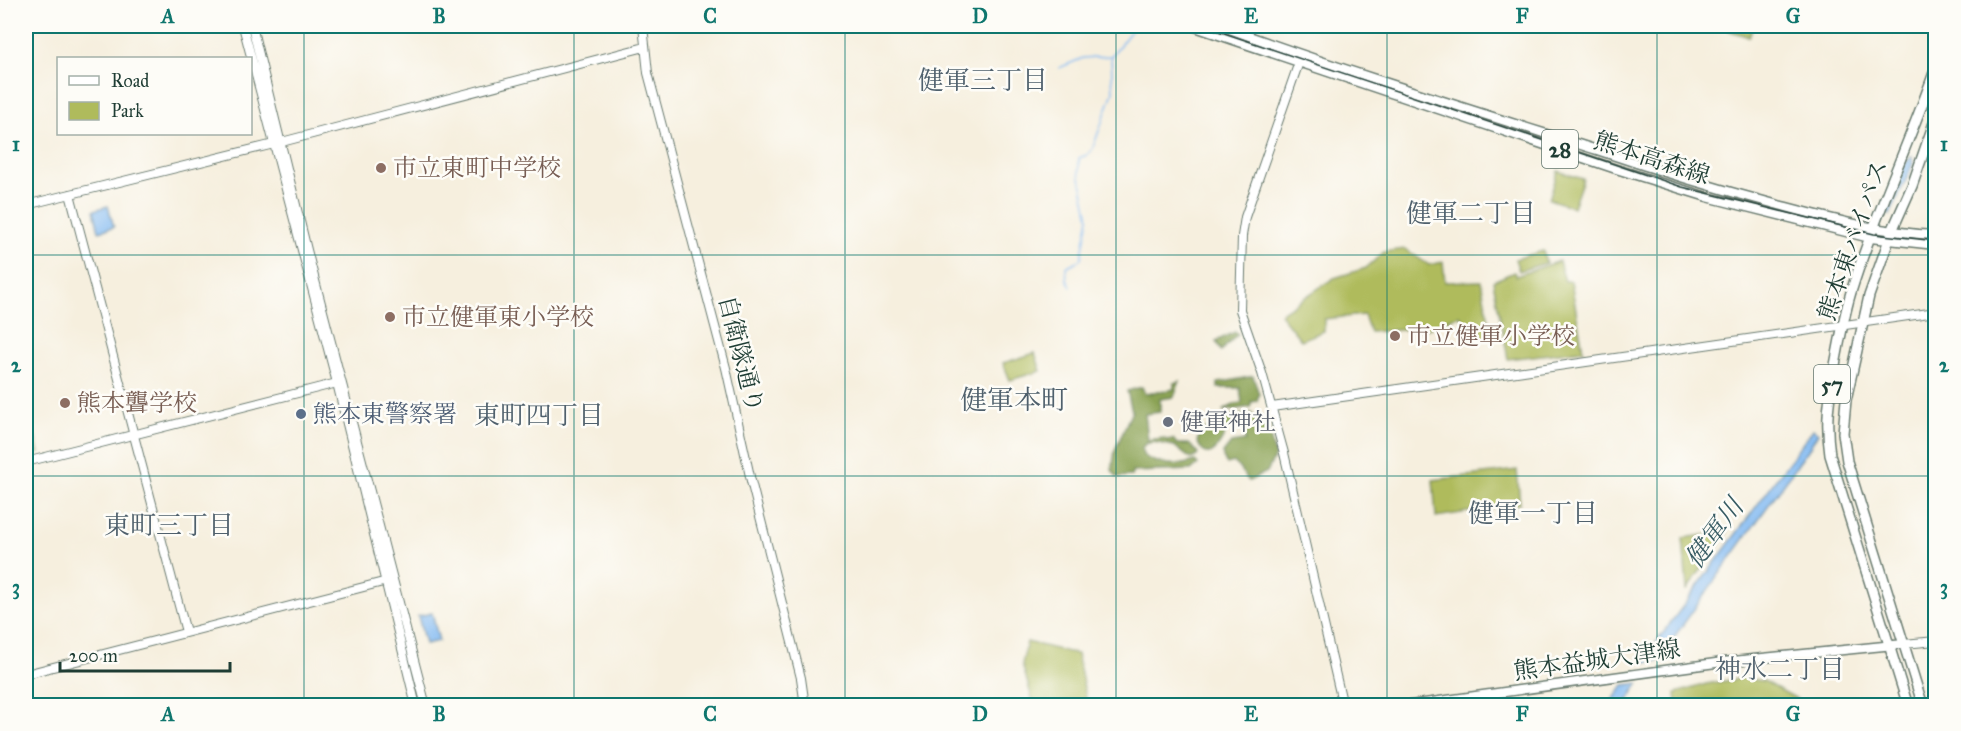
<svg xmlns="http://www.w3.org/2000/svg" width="1961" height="731" viewBox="0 0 1961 731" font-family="'IM FELL Great Primer','Noto Serif JP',serif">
  <rect width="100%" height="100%" fill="#fdfcf7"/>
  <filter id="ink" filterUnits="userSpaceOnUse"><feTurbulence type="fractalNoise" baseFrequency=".0167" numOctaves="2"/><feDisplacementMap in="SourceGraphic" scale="12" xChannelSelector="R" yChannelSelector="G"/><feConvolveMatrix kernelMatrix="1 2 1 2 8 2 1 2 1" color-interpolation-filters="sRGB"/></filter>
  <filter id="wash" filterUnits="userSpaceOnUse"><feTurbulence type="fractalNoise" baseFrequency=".008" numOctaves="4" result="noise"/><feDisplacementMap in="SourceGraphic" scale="24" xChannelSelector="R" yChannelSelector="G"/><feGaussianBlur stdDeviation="1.35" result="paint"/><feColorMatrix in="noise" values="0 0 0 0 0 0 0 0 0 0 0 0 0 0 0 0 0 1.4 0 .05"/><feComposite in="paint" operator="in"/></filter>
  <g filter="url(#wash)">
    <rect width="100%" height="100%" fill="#f6efde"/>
    <!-- green -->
    <path fill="#afbb5c" stroke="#677c48" stroke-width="1.5" d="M1730 26H1753L1749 37 1728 30Z
      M1558 171 1583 179 1573 207 1549 199Z
      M1405 249 1429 265 1443 262 1445 282 1481 281 1492 336 1475 339 1460 315 1429 328 1370 332 1364 315 1324 319V331L1301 340 1280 314 1334 278 1366 268 1384 252Z
      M1543 251 1546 263 1519 271 1515 259Z
      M1559 261 1565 281H1571L1583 350 1508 359 1493 281 1514 272 1516 276Z
      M1035 353 1041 371 1010 380 1003 363Z
      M26 403 39 453 26 456Z
      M1517 470 1520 504 1436 517 1433 480Z
      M1727 532 1687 590 1683 538Z
      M1027 642 1077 654 1087 702 1034 705 1022 664Z
      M1743 678 1764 681 1797 699V705H1677L1676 693 1706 684Z"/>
    <!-- forest -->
    <path fill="#8ba354" stroke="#557044" stroke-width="1.5" d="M1235 332 1238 334 1221 351 1216 341Z
      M1253 376 1259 394 1257 401 1251 402V407L1223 411 1235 404 1242 403 1240 388H1218V383Z
      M1180 381 1174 397 1160 399V412L1145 414 1148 440 1164 438 1166 440 1173 439 1177 444H1189L1198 453 1197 456 1191 459 1174 446 1153 442 1145 444 1142 448 1143 455C1156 465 1179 467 1195 461L1198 464 1191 470 1132 472V476L1117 477 1112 470 1115 450 1132 411 1127 391 1142 387 1145 394 1174 389V383Z
      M1252 413V417L1261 416 1263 426 1268 428 1275 456 1267 472 1249 481 1234 462 1227 464 1223 458V453L1231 443 1245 441V428L1238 425 1227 429C1221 444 1208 468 1197 441 1202 428 1208 429 1220 426L1219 418Z"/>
    <!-- water -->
    <path fill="#83baf2" stroke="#517c93" stroke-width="1.5" d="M1912 156 1913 164 1890 215 1883 213 1905 164Z
      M108 206 114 227 99 231 94 210Z
      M1813 429 1818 433 1808 450 1657 661 1642 662Z
      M432 613 439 641 425 644 418 616Z
      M1639 683 1625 705H1609L1624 685Z"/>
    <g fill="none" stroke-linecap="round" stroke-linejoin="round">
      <!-- stream -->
      <path stroke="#83baf2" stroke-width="1.5" d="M1059 68 1083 58 1110 56
        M1071 287 1067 280 1066 267 1081 259 1089 218 1079 173V158L1087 155 1092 150 1113 92 1111 56 1135 26"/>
    </g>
  </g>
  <g filter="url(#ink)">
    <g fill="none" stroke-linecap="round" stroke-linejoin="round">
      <!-- secondary casing -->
      <g stroke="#6a7b70" stroke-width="10">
        <path id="secondary" d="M243 26 337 383 416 706
          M252 26 307 250 426 706
          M643 26 648 73 726 368 751 481 801 678 805 706
          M1299 62 1245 217 1242 236 1240 310 1262 373 1284 453 1343 706
          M70 194 186 632
          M26 205 274 144 645 47
          M1272 407 1936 312
          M26 462 341 382
          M1904 644 1936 641
          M26 674 387 581"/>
      </g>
      <!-- primary casing -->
      <g stroke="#6a7b70" stroke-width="11">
        <path id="primary" d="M1192 26 1616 169 1707 197 1870 238 1936 245
          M1221 26C1345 71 1471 110 1597 150 1656 170 1715 188 1775 204 1828 218 1881 233 1936 235
          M779 706 806 701 811 706
          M1403 706 1723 662 1904 644"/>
      </g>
      <!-- highway casing -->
      <g stroke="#6a7b70" stroke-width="12">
        <path id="highway" d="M1908 706 1830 455C1825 420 1829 400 1835 365 1840 340 1844 314 1852 289 1875 214 1910 142 1936 67
          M1923 706 1847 461 1843 433 1846 400 1869 296 1892 231 1912 186 1936 117"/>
      </g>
      <!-- secondary -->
      <use href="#secondary" stroke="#fff" stroke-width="8"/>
      <!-- primary -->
      <use href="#primary" stroke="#fff" stroke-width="8"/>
      <!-- highway -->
      <use href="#highway" stroke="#fff" stroke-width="9"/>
      <!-- tram -->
      <path stroke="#1f3d34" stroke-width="1.5" d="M1203 26 1682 187 1874 234 1936 241"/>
    </g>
  </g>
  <!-- grid -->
  <path fill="none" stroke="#0f766e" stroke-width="1.5" stroke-opacity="0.55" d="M304 26V706M574 26V706M845 26V706M1116 26V706M1387 26V706M1657 26V706M26 255H1936M26 476H1936"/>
  <!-- markers -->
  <g fill="#8d6e63" stroke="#fdfcf7" stroke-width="2">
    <circle cx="381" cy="168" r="6"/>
    <circle cx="390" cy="317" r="6"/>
    <circle cx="1395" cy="336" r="6"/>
    <circle cx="65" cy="403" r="6"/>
  </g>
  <circle fill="#5c6f8a" stroke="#fdfcf7" stroke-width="2" cx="301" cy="414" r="6"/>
  <circle fill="#6b7280" stroke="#fdfcf7" stroke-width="2" cx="1168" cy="422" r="6"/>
  <g text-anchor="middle" stroke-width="5" stroke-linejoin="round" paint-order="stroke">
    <!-- shield labels -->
    <g fill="#fdfcf7" stroke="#62766e" stroke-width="1.5">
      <rect x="1542" y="130" width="36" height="38" rx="4.5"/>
      <rect x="1814" y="365" width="36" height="38" rx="4.5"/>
    </g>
    <g font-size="22" font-weight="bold" fill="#1f3d34">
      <text x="1560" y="157">28</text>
      <text x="1832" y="392">57</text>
    </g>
    <!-- street labels -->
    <g font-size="24" fill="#1f3d34" stroke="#fdfcf7">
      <text transform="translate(1652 158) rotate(18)" y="8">熊本高森線</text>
      <text transform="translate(1853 240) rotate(-71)" y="8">熊本東バイパス</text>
      <text transform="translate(741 354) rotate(76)" y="8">自衛隊通り</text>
      <text transform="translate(1597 660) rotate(-8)" y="8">熊本益城大津線</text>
    </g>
    <!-- education labels -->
    <g font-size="24" fill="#785e54" stroke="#fdfcf7" text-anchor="start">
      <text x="393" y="176">市立東町中学校</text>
      <text x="402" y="325">市立健軍東小学校</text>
      <text x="1407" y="344">市立健軍小学校</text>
      <text x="77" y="411">熊本聾学校</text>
    </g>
    <!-- service labels -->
    <g font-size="24" fill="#4e5e75" stroke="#fdfcf7" text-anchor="start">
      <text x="313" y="422">熊本東警察署</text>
    </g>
    <!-- worship labels -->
    <g font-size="24" fill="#5b616d" stroke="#fdfcf7" text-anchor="start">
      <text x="1180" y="430">健軍神社</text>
    </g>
    <!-- neighbourhood labels -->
    <g font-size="26" fill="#50616d" stroke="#fdfcf7">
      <text x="983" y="89">健軍三丁目</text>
      <text x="1471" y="222">健軍二丁目</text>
      <text x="539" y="424">東町四丁目</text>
      <text x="1533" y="522">健軍一丁目</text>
      <text x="169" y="534">東町三丁目</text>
      <text x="1780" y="678">神水二丁目</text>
    </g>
    <!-- water labels -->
    <g font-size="26" font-style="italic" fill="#385c64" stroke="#fdfcf7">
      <text transform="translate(1714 533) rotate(-54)" y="9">健軍川</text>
    </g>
    <!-- quarter labels -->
    <g font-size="27" fill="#50616d" stroke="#fdfcf7">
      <text x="1014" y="409">健軍本町</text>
    </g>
  </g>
  <!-- margin -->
  <rect width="1961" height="731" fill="none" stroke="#fdfcf7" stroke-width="66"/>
  <!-- legend -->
  <rect x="57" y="57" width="195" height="78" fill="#fdfcf7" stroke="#a4b0a9" stroke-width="1.5"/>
  <rect x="69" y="76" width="30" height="9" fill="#ffffff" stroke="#a4b0a9" stroke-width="1.5"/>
  <text x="111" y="87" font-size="18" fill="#1f3d34">Road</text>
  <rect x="69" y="102" width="30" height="18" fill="#afbb5c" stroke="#a4b0a9" stroke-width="1.5"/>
  <text x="111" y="117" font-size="18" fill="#1f3d34">Park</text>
  <!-- scale -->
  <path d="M60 662v9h170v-9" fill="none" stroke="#1f3d34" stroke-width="3"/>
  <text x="69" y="662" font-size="18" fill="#1f3d34" stroke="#fdfcf7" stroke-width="4.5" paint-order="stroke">200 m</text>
  <rect x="33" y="33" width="1895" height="665" fill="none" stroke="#0f766e" stroke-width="2"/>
  <g font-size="20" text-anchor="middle" font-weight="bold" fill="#0f766e">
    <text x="168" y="23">A</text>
    <text x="439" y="23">B</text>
    <text x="710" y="23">C</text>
    <text x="980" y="23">D</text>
    <text x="1251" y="23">E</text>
    <text x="1522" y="23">F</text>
    <text x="1793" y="23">G</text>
    <text x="16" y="151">1</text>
    <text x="1944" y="151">1</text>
    <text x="16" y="372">2</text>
    <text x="1944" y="372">2</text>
    <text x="16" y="594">3</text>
    <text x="1944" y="594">3</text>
    <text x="168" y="721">A</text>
    <text x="439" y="721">B</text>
    <text x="710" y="721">C</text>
    <text x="980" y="721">D</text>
    <text x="1251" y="721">E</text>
    <text x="1522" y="721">F</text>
    <text x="1793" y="721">G</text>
  </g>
</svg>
